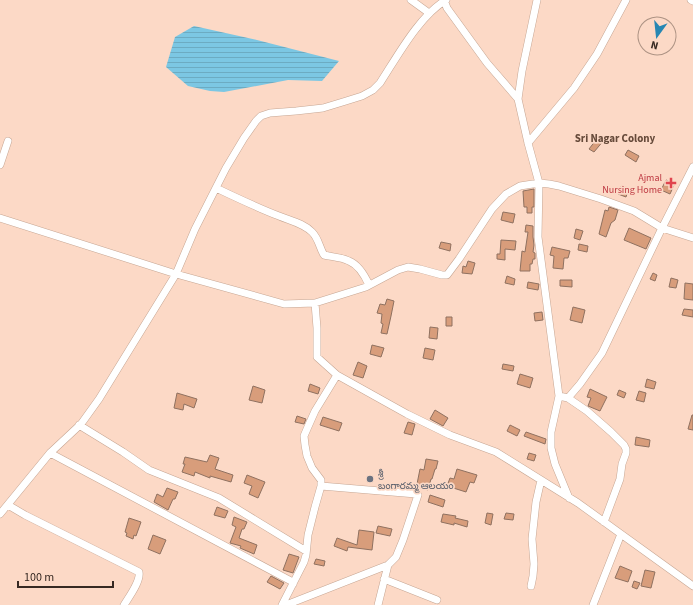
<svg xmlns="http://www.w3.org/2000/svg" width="693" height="605" viewBox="0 0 693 605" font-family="'Source Sans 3','Noto Sans Telugu',sans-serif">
  <defs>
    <pattern id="water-rules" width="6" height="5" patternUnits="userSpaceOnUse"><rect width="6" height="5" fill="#7cc7e3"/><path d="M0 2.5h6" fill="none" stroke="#6cabc2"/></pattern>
  </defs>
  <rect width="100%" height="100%" fill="#fcd9c6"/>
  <!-- water -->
  <path fill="url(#water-rules)" d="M194 26 257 40 339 61 322 81 288 80 224 92 210 91 188 86 166 67 175 37Z"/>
  <!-- building -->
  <path fill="#d89d7b" stroke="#8f7160" d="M599 136 604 140 594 152 589 149Z
    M628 150 639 156 636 162 625 155Z
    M666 180 675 183 670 194 661 190Z
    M621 186 629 188 626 197 618 194Z
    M534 189V207H532V213H527V207H524L523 191Z
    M609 207 618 210 615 220 611 223 606 237 599 234 605 210 608 211Z
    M503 212 515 214 513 223 501 220Z
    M526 225 533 226V237L534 245 533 252 535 253V259H533L532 264H530V271H520L522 251 525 252 528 232H525Z
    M629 228 651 238 646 249 624 240Z
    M576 229 583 231 580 240 574 238Z
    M501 240 516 241 515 250 505 249V260L497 259V254H500Z
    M441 242 451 244 450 251 439 248Z
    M579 244 588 246 587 252 578 250Z
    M552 247 570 251 568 258H564L563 269 553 268 554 256 550 255Z
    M468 261 475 263 472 274 462 273 463 266 466 267Z
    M653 273 657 275 655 281 650 279Z
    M507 276 515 279 514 285 505 283Z
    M671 278 678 280 676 288 669 287Z
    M560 280H572V287L560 286Z
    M528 282 539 284 538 290 527 288Z
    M685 283 693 284V300L684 299Z
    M387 299 394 301 391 316 387 334 381 333 383 324 381 323 382 314 377 313 380 304 385 305Z
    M573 307 585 310 582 323 570 320Z
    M684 309 693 310V317L682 315Z
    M542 312 543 320 535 321 534 313Z
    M446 317H452V326H446Z
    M430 327 438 328 437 339 429 338Z
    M372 345 384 348 381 357 370 354Z
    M425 348 435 350 433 360 423 358Z
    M358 362 367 366 363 378 353 375Z
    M503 364 514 366 513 371 502 369Z
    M520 374 533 378 530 388 517 384Z
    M647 379 656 382 654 389 645 387Z
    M310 384 320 388 318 394 308 391Z
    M253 386 265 390 262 403 249 400Z
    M590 389 607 397 600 411 588 406 591 398 587 397Z
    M619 390 626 393 624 398 617 395Z
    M639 391 646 393 644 402 636 400Z
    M177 393 197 399 194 408 184 404 183 410 174 408Z
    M435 410 448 418 443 426 430 419Z
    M692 415H693V430L688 429Z
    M297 416 306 419 304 424 295 422Z
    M323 417 342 423 339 431 320 425Z
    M408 422 415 424 412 435 404 433Z
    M510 425 520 430 517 436 507 431Z
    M526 432 546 439 545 444 524 436Z
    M636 437 650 440 649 447 635 445Z
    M529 453 536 455 534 461 527 459Z
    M210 455 219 458 215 469 233 475 231 482 210 476V478L195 472 194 476 182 472 185 464H183L185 457 207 462Z
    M426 459 438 461 436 469H435L432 479H431L428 490 417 487 418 484H417L420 469 424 470Z
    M457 469 477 475 474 483 470 482 466 492 447 486 450 478 454 479Z
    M247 475 265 482 258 498 249 494 252 486 244 483Z
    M167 488 178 492 175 499H173L168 510 154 502 157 494 163 497Z
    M430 495 445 500 443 507 428 502Z
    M217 507 228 511 225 518 214 515Z
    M487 513 493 514 491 525 485 523Z
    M506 513 514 514 513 520 504 519Z
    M443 514 456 516 455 518 468 521 467 527 454 523V525L441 522Z
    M234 517 247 522 244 529H242L239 538 257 545 254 554 240 548 241 546 230 543 236 527 232 525Z
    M129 518 141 522 136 536 134 535 133 539 126 536 127 533 125 532Z
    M378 526 392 529 390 536 376 533Z
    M359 530 374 532 372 550 348 547 347 551 334 546 337 538 357 545Z
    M153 535 166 540 160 554 148 549Z
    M289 554 299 557 293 573 283 570Z
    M316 559 325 561 324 566 314 564Z
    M620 566 632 571 628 582 615 578Z
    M645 570 655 572 651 588 641 586Z
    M271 576 284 583 280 589 267 582Z
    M634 581 640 583 637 589 632 587Z"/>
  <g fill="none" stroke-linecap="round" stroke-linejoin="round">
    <!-- minor casing -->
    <g stroke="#c6a693" stroke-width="8">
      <path id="minor" d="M411 0 429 13
        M444 0 447 8 487 63 518 99
        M537 0 522 71 518 99 528 143 539 183 538 237 559 396 551 432V448L555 464 569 498
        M691 0 693 1
        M528 143 574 88 597 54 626 0
        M0 165 8 141
        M216 188C237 198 258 208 279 216 291 221 303 223 312 232 319 239 319 247 324 255 332 257 341 257 349 261 359 265 365 276 369 285
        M0 218 176 274 284 304 315 303 366 287 398 270 408 267 420 269 442 275H447L459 259 492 209 506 194 520 186 539 183 549 184 559 186 601 199 634 211 662 228 693 238
        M315 303 317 328V357L337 375 407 414 450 435 496 452 578 503 693 586
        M559 396 568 398 580 384 602 353 662 228 693 167
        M568 398 587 411 611 432 624 445 626 449V453L622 464 620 479 604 522
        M79 425 123 452 149 470 219 498 306 551
        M50 453 291 581 293 584
        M321 486 416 494 418 495 403 540 396 557 388 565 378 605
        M8 505 25 515 139 572C141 581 129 597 124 605
        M0 514 50 453 81 424 99 399 176 274 195 229 226 168 244 138 256 121 261 116 270 113 296 111 323 108 346 101 362 96 373 90 380 83C397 57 419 16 446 0
        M384 579 437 600
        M531 586 533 576 534 564 532 539 536 502 541 480
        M282 605 304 562 306 555 308 535 315 507 321 486V480L312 468 307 456 305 445 304 436 307 429 315 411 337 375
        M286 605 388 565
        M593 605 621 534"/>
    </g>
    <!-- minor -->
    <use href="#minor" stroke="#fff" stroke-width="7"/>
  </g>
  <!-- markers -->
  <path fill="#e0444e" stroke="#fcd9c6" stroke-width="1.5" d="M669 177h4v4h4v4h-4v4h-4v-4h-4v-4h4z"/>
  <circle fill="#6b7280" stroke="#fcd9c6" stroke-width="1.5" cx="370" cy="479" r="4"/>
  <g text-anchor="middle" stroke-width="3.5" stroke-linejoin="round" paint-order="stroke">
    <!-- health labels -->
    <g font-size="10" fill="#be3a42" stroke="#fcd9c6" text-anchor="end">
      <text x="662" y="181">Ajmal<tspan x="662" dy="12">Nursing Home</tspan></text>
    </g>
    <!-- worship labels -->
    <g font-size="10" fill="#5b616d" stroke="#fcd9c6" text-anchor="start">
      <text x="378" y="477">శ్రీ<tspan x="378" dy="12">బంగారమ్మ ఆలయం</tspan></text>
    </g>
    <!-- neighbourhood labels -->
    <g font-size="11" font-weight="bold" fill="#664a3a" stroke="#fcd9c6">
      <text x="615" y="142">Sri Nagar Colony</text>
    </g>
  </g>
  <!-- north arrow -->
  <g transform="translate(657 36) rotate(195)"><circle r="19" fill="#fcd9c6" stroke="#ad9384"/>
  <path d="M0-3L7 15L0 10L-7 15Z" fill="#2787b3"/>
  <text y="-6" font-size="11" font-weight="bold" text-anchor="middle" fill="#362922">N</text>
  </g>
  <!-- scale -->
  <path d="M18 581v6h95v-6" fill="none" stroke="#362922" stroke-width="2"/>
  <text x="24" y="581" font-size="12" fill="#362922" stroke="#fcd9c6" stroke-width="3" paint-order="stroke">100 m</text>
</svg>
